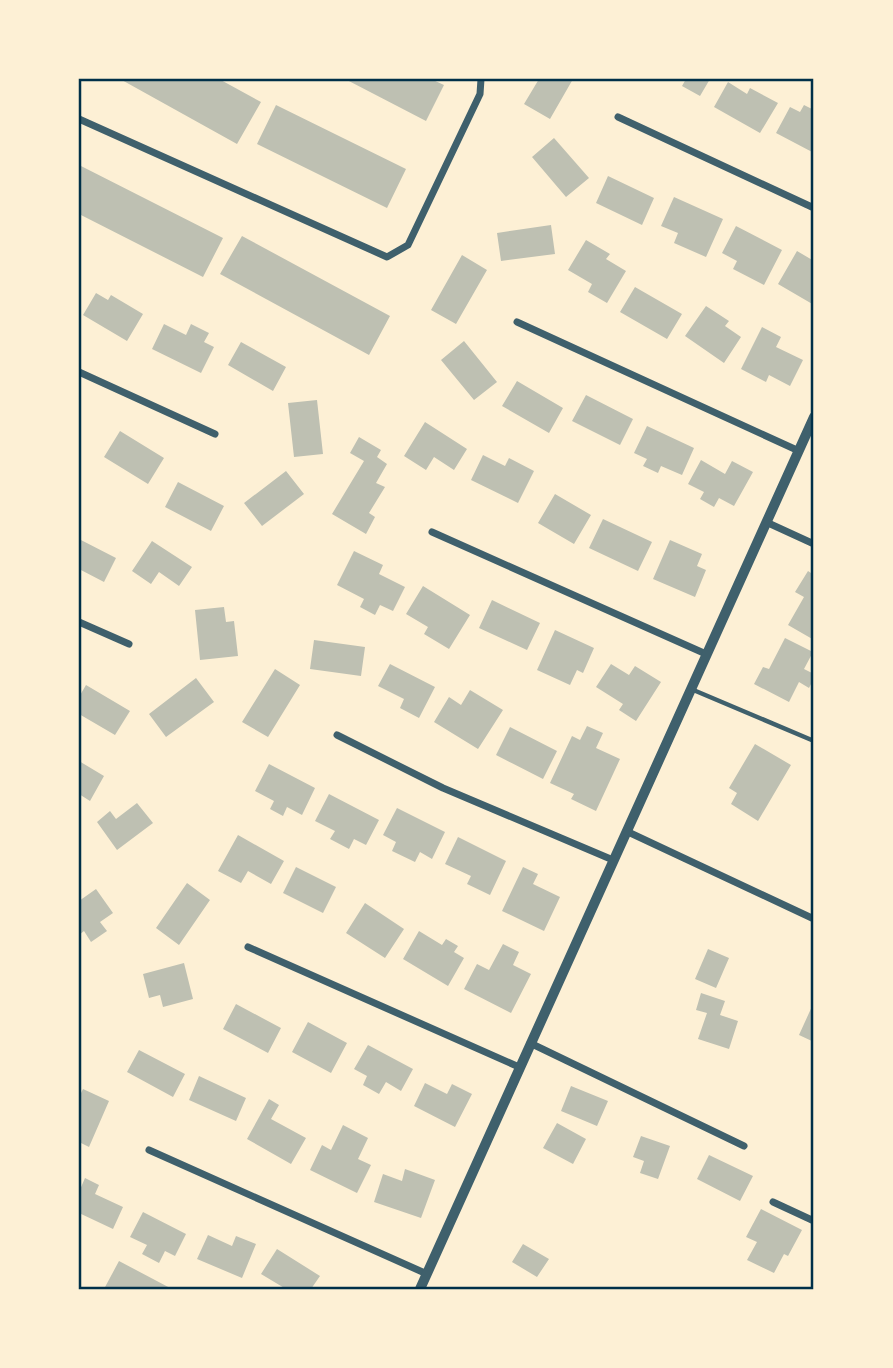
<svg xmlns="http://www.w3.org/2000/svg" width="893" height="1368" viewBox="0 0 893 1368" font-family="Montserrat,sans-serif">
  <rect width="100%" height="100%" fill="#fdf0d5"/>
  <!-- building -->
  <path fill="#bec0b2" d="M120 79H219L261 102 237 144Z
    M345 79H431L444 85 426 121Z
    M539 79H573L550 119 524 104Z
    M686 79H710L700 96 682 86Z
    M728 82 747 94 750 88 778 103 760 133 714 107Z
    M276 105 406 169 387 208 257 144Z
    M804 105 814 110V153L776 133 790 107 800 112Z
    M554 138 589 178 566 197 532 157Z
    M79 165 223 238 203 277 79 214Z
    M608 176 654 198 642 225 596 203Z
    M674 197 723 219 706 257 674 243 678 233 661 226Z
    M551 225 555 254 501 261 497 233Z
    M736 226 782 250 764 285 733 269 737 261 722 253Z
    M242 236 390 316 369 355 220 274Z
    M586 240 610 254 606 259 626 271 607 303 588 292 592 284 568 270Z
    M797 251 814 261 811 271 814 274V305L778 284Z
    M462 255 487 270 456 324 431 310Z
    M635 287 682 314 667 339 620 312Z
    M96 293 108 300 111 295 143 314 127 341 83 315Z
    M706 306 729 321 725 326 741 337 724 363 685 336Z
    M164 324 186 335 191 324 209 333 204 342 214 347 201 373 152 349Z
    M762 327 781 337 776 347 803 360 790 386 769 375 766 382 741 369Z
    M464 341 497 382 474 400 441 360Z
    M241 342 286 367 273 391 228 365Z
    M517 381 563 408 549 433 502 406Z
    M586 395 633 419 620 445 572 421Z
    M317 400 323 454 294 457 288 403Z
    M425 422 467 449 454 470 434 457 426 470 404 456Z
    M647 426 694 448 682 475 661 466 658 473 643 466 647 459 634 453Z
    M120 431 164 458 148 484 104 457Z
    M359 437 381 450 377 457 387 464 376 483 385 487 369 513 375 517 366 534 332 514 364 461 350 453Z
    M483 455 505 466 509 458 534 471 518 503 471 480Z
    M701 460 725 474 732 461 753 472 734 506 719 498 714 507 700 499 704 492 688 484Z
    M286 471 304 494 262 526 244 503Z
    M178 482 224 506 211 531 165 507Z
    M555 494 591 515 574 544 538 523Z
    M603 519 652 542 638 571 589 548Z
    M79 539 116 558 104 582 79 569Z
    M670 540 702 554 697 566 706 570 695 597 653 579Z
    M152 541 192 567 179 586 159 572 151 584 132 571Z
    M354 551 383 565 379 574 405 587 393 611 380 605 375 615 360 607 364 599 337 585Z
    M808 571 814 575V640L788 625 804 597 795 592Z
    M423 586 470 615 449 649 424 634 428 627 406 614Z
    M492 600 540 623 527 650 479 628Z
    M224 607 226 622 234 621 238 656 200 660 195 610Z
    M555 630 594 648 583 673 577 670 570 685 537 670Z
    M785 638 813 652 804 669 814 674V678L809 688 799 682 789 702 754 684 763 667 769 669Z
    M314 640 365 647 361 676 310 669Z
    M390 664 435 687 419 718 400 708 404 699 378 686Z
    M611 664 629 675 635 666 661 682 636 721 619 710 623 704 596 687Z
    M275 669 300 685 268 737 242 722Z
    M196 678 214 702 166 737 149 714Z
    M86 685 130 711 115 735 79 714V697Z
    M470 690 503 710 478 749 434 722 449 697 461 705Z
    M587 726 603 733 596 748 620 759 596 811 571 799 574 794 550 783 572 736 580 740Z
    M510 727 557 751 543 779 496 755Z
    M755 744 791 765 758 821 731 804 737 793 729 788Z
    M79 761 104 776 90 801 79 794Z
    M269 764 315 788 302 815 287 807 283 816 270 809 274 801 255 791Z
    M329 794 379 820 366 845 354 839 349 849 330 839 335 831 315 821Z
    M137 803 153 823 117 850 97 822 110 811 116 819Z
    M397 808 445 832 432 859 420 852 415 862 392 851 396 842 383 835Z
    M238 835 284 861 271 884 248 871 241 883 218 871Z
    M458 837 506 861 490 895 467 884 471 876 445 864Z
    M296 867 336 887 323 913 283 893Z
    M523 867 538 874 533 884 560 897 544 931 502 911Z
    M187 883 210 900 179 945 156 928Z
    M96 889 113 913 100 922 107 931 91 942 84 931 79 935V901Z
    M365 903 404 929 385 958 346 933Z
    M419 931 442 945 446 939 458 946 454 952 464 958 448 986 403 959Z
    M503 944 519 952 513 965 531 974 511 1013 464 989 477 964 489 970Z
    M708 949 729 958 716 988 695 979Z
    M184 963 193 999 163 1007 160 995 149 998 143 974Z
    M701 993 725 1001 720 1015 738 1021 729 1049 698 1039 707 1013 696 1010Z
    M814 1002V1042L799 1035Z
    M236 1004 281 1028 268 1053 223 1029Z
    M308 1022 347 1043 331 1073 292 1052Z
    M368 1045 413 1069 401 1091 386 1082 379 1094 363 1085 367 1076 354 1069Z
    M139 1050 185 1074 173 1097 127 1072Z
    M199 1076 246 1098 236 1121 189 1100Z
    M425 1083 447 1094 452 1084 472 1094 455 1127 414 1106Z
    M571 1086 608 1101 597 1126 561 1111Z
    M83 1089 109 1101 89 1147 79 1142V1097Z
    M269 1099 279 1105 271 1119 306 1138 291 1164 247 1139Z
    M557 1123 586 1139 573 1164 543 1148Z
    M343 1125 368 1138 358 1159 371 1165 357 1193 310 1170 322 1145 331 1150Z
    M641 1136 670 1146 658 1179 640 1173 644 1161 633 1157Z
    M709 1155 753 1176 740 1201 697 1179Z
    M405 1169 435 1180 421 1218 374 1202 383 1174 402 1181Z
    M85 1178 99 1185 95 1194 123 1207 113 1229 79 1213V1192Z
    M761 1209 802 1230 788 1256 784 1254 774 1273 747 1260 757 1242 746 1237Z
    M143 1212 186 1234 175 1256 165 1251 159 1263 142 1254 147 1245 130 1237Z
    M208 1235 232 1246 236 1236 256 1244 242 1278 197 1259Z
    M523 1244 549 1259 537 1277 512 1262Z
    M277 1249 320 1276 311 1289H286L261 1274Z
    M119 1261 172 1289H104Z"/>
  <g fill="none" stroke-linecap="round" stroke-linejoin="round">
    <!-- service -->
    <path stroke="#3f606c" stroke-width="4.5" d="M691 689 814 741"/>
    <!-- minor -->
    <path stroke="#3f606c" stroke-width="7" d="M618 117 814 208
      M79 119 387 257 408 245 480 94 481 79
      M517 322 799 451
      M79 372 215 434
      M766 522 814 544
      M432 532 706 654
      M79 622 129 644
      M337 735 443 788 613 860
      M626 831 814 919
      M248 947 519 1067
      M530 1043 744 1146
      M149 1150 427 1274
      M773 1202 814 1221"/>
    <!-- tertiary -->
    <path stroke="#3f606c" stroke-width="10" d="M420 1289 814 417"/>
  </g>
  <!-- border -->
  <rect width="893" height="1368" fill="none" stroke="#fdf0d5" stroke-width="161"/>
  <rect x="80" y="80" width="732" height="1208" fill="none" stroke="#003049" stroke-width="2.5"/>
</svg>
